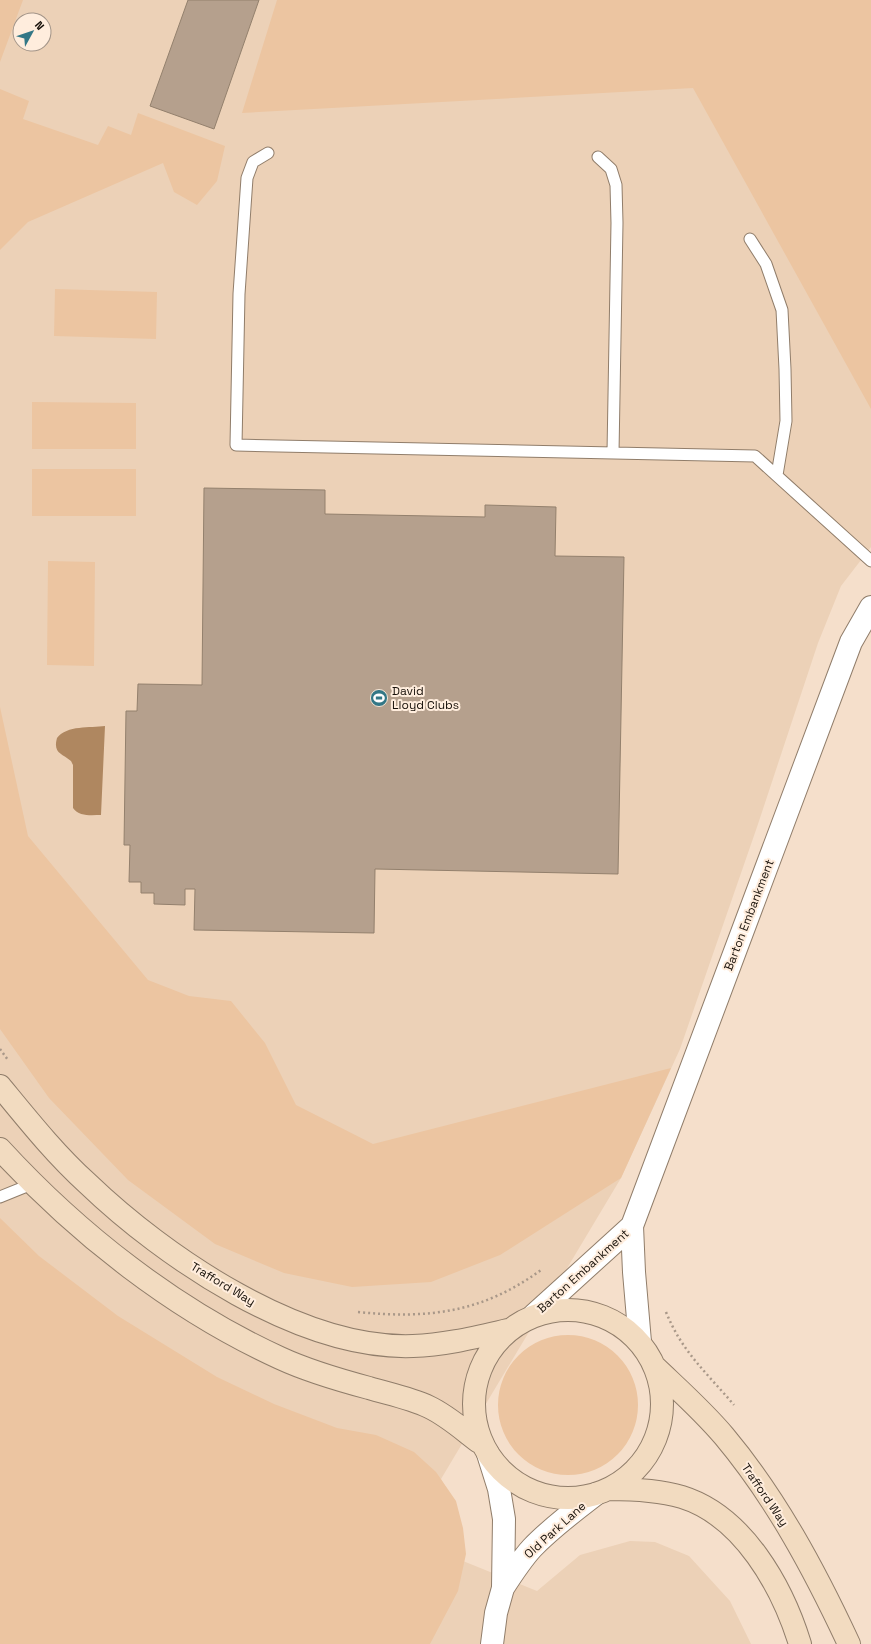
<svg xmlns="http://www.w3.org/2000/svg" width="871" height="1644" viewBox="0 0 871 1644" font-family="'Space Grotesk',sans-serif">
  <rect width="100%" height="100%" fill="#f5dfcb"/>
  <!-- built -->
  <path fill="#ecd1b7" fill-rule="evenodd" d="M0 0H871V547L841 586 818 643 757 827 680 1049 621 1178 441 1479 453 1500 463 1561 537 1591 580 1555 630 1541 655 1542 689 1556 730 1601 751 1644H0ZM20 20H44V44H20Z"/>
  <!-- green -->
  <path fill="#ecc5a1" d="M0 0H23L0 62Z
    M277 0H871V409L693 88 242 113Z
    M0 89 29 101 23 119 98 145 108 126 131 135 138 113 225 146 217 181 197 205 174 192 163 163 28 222 0 250Z
    M55 289 157 292 156 339 54 336Z
    M32 402 136 403V449H32Z
    M32 469H136V516H32Z
    M48 561 95 562 94 666 47 665Z
    M0 707 28 836 148 980 189 996 231 1001 265 1043 296 1105 373 1144 671 1068 621 1178 500 1255 431 1282 352 1287 284 1273 215 1244 128 1180 49 1098 0 1029Z
    M0 1218 39 1256 118 1316 217 1377 274 1404 337 1428 376 1435 414 1452 436 1472 456 1501 463 1528 466 1554 458 1591 430 1644H0Z
    M498 1405a70 70 0 1 1 140 0a70 70 0 1 1-140 0Z"/>
  <!-- water -->
  <path fill="#af8760" d="M105 726 101 815C92 815 79 817 73 808V765L71 761C61 753 53 753 57 738 67 725 90 728 105 726Z"/>
  <!-- building -->
  <path fill="#b5a08d" stroke="#93806d" d="M188 0H259L214 129 150 106Z
    M204 488 325 490V514L485 517V505L556 507 555 556 624 557 618 874 375 869 374 933 194 930 195 889H185V905L154 904V893H141V882H129L130 845H124L126 711H137L138 684 202 685Z"/>
  <g fill="none" stroke-linecap="round" stroke-linejoin="round">
    <!-- lane casing -->
    <g stroke="#907d6a" stroke-width="13">
      <path id="lane" d="M268 153 253 162 247 178 239 294 236 445 755 456 871 561
        M598 157 611 169 616 185 617 223 613 453
        M750 239 766 264 782 310 785 369 786 421 777 475
        M0 1197 32 1184"/>
    </g>
    <!-- street casing -->
    <g stroke="#907d6a" stroke-width="24">
      <path id="street" d="M534 1315 632 1226
        M640 1342 634 1272 632 1226 851 642 871 607
        M488 1454 499 1489 504 1519 503 1588 496 1613 492 1644
        M503 1588C512 1574 521 1560 532 1548 551 1528 574 1511 596 1494"/>
    </g>
    <!-- secondary casing -->
    <g stroke="#907d6a" stroke-width="24">
      <path id="secondary" d="M0 1086C28 1120 55 1154 87 1183 165 1258 301 1350 413 1346 445 1345 477 1337 508 1330
        M0 1149C78 1234 175 1310 280 1358 308 1371 339 1380 369 1388 389 1394 410 1398 429 1407 448 1416 463 1430 479 1442L481 1441
        M474 1404a94 94 0 1 1 188 0a94 94 0 1 1-188 0Z
        M655 1367C678 1389 703 1411 724 1436 776 1498 815 1571 849 1644
        M609 1489C634 1489 658 1490 682 1497 743 1516 782 1586 800 1644"/>
    </g>
    <!-- path -->
    <path stroke="#a99889" stroke-width="2.5" stroke-dasharray="2 3" stroke-linecap="butt" d="M0 1049 8 1060
      M358 1312C428 1319 482 1313 541 1270
      M666 1312C682 1352 707 1373 734 1405"/>
    <!-- lane -->
    <use href="#lane" stroke="#fff" stroke-width="11"/>
    <!-- street -->
    <use href="#street" stroke="#fff" stroke-width="22"/>
    <!-- secondary -->
    <use href="#secondary" stroke="#f2dbc0" stroke-width="22"/>
  </g>
  <!-- icons -->
  <defs>
    <g id="stadium-disc" transform="scale(0.9)"><circle r="9.5" fill="#337786" stroke="#ffeddd"/><path d="M0-5a6.5 5 0 1 0 0 10a6.5 5 0 1 0 0-10ZM-3.5-1.8h7v3.6h-7Z" fill="#fff"/></g>
  </defs>
  <g fill-rule="evenodd">
    <use href="#stadium-disc" x="379" y="698"/>
  </g>
  <g text-anchor="middle" stroke-width="4" stroke-linejoin="round" paint-order="stroke">
    <!-- poi labels -->
    <g font-size="12" fill="#18110a" stroke="#ffeddd" text-anchor="start">
      <text x="392" y="695">David<tspan x="392" dy="14">Lloyd Clubs</tspan></text>
    </g>
    <!-- street labels -->
    <g font-size="12" fill="#18110a" stroke="#ffeddd">
      <text transform="translate(749 915) rotate(-69)" y="4">Barton Embankment</text>
      <text transform="translate(583 1271) rotate(-42)" y="4">Barton Embankment</text>
      <text transform="translate(223 1284) rotate(31)" y="4">Trafford Way</text>
      <text transform="translate(765 1495) rotate(56)" y="4">Trafford Way</text>
      <text transform="translate(555 1530) rotate(-42)" y="4">Old Park Lane</text>
    </g>
  </g>
  <!-- north arrow -->
  <g transform="translate(32 32) rotate(50)"><circle r="19" fill="#ffeddd" stroke="#a39589"/>
  <path d="M0-3L7 15L0 10L-7 15Z" fill="#337786"/>
  <text y="-6" font-size="11" font-weight="bold" text-anchor="middle" fill="#18110a">N</text>
  </g>
</svg>
